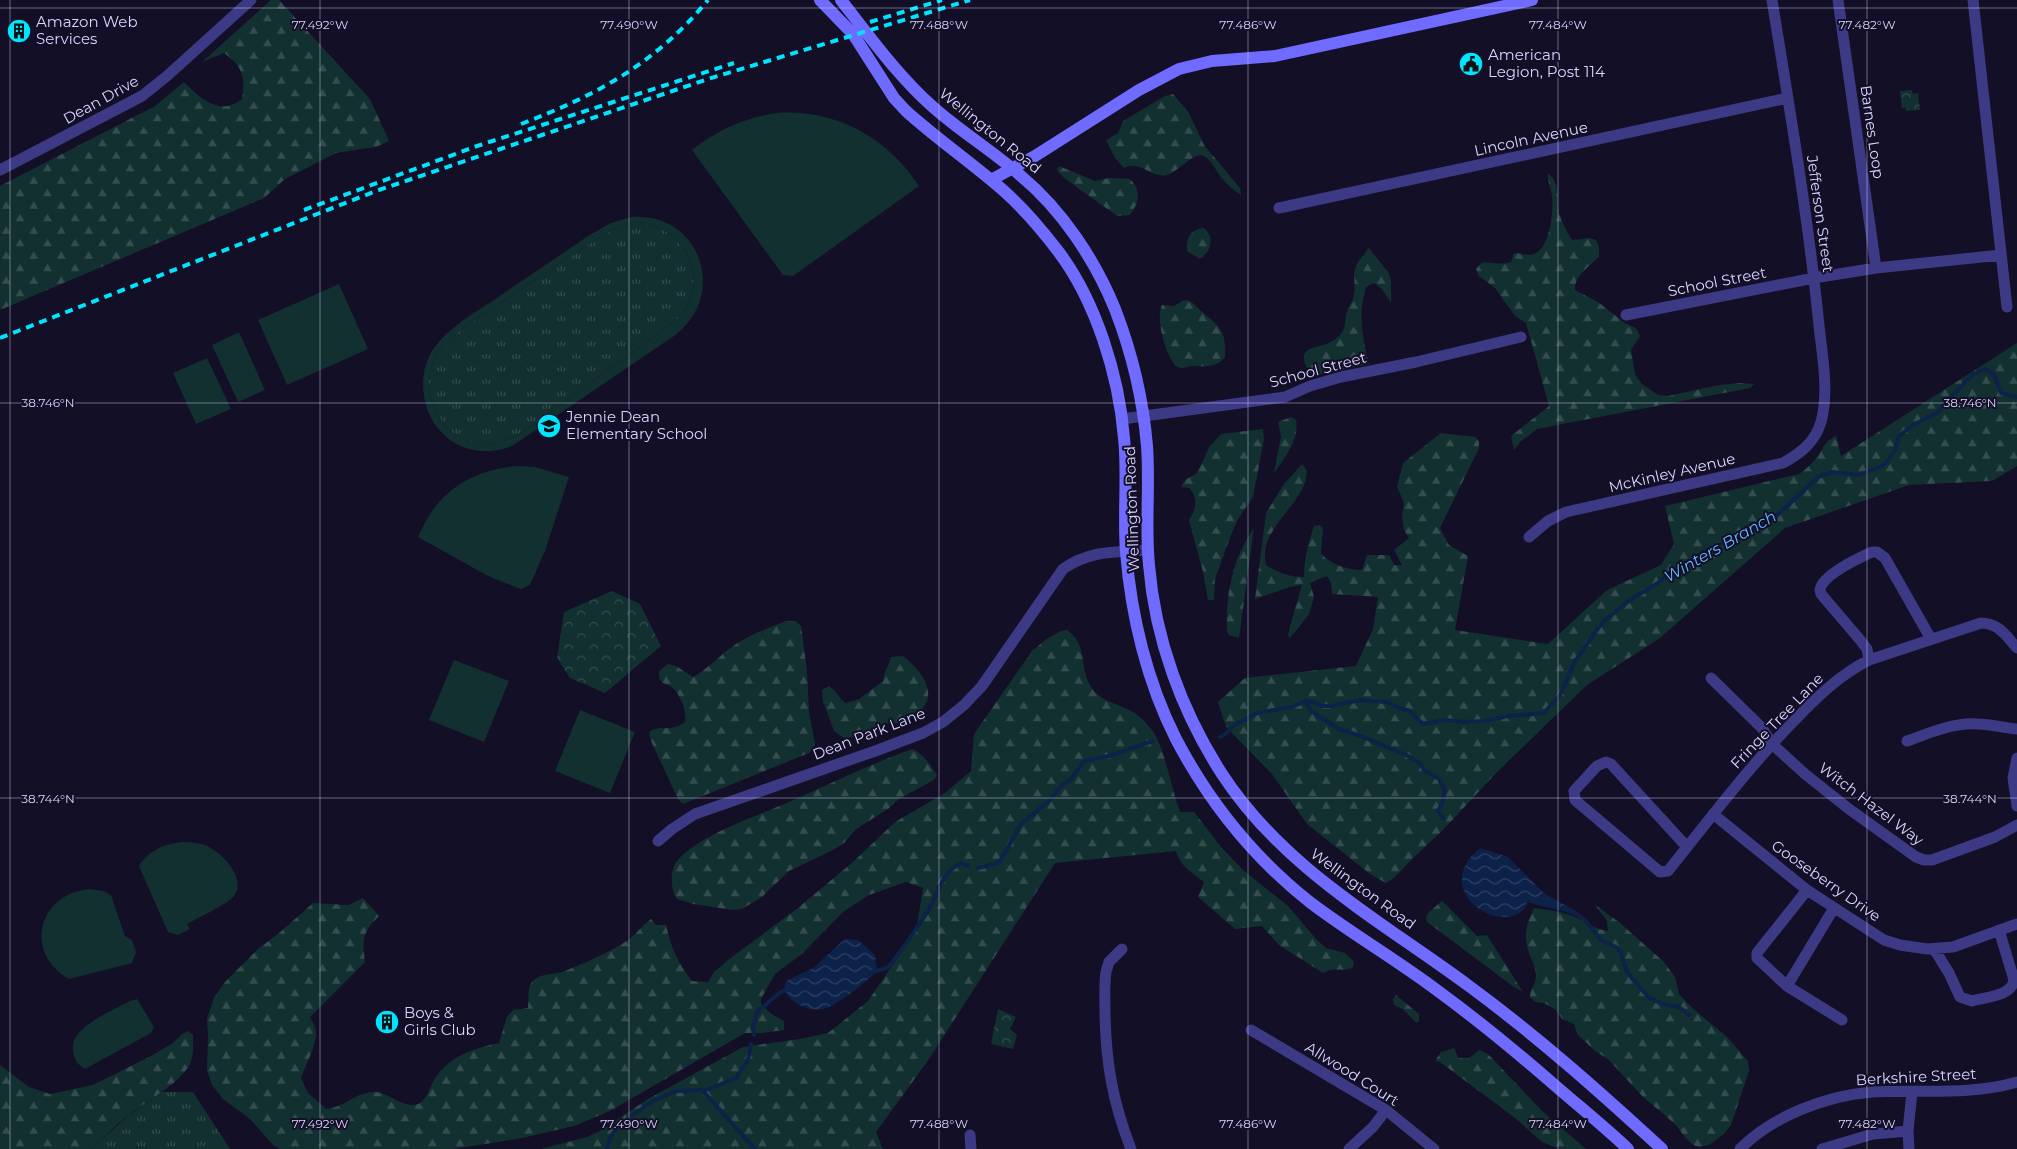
<svg xmlns="http://www.w3.org/2000/svg" width="2017" height="1149" viewBox="0 0 2017 1149" font-family="Montserrat,sans-serif">
  <defs>
    <pattern id="grass-tufts" width="24" height="20" patternUnits="userSpaceOnUse" patternTransform="scale(1.25)"><rect width="24" height="20" fill="#12302f"/><path d="M3 7l-1-3M5 7V3M7 7l1-3M15 17l-1-3M17 17v-4M19 17l1-3" fill="none" stroke="#344d4e"/></pattern>
    <pattern id="forest-firs" width="22" height="20" patternUnits="userSpaceOnUse" patternTransform="scale(1.25)"><rect width="22" height="20" fill="#12302f"/><path d="M5 1l3.5 6h-7zM16 11l3.5 6h-7z" fill="#344d4e"/></pattern>
    <pattern id="park-crowns" width="20" height="18" patternUnits="userSpaceOnUse" patternTransform="scale(1.25)"><rect width="20" height="18" fill="#12302f"/><path d="M2 6a3 3 0 1 1 6 0M12 15a3 3 0 1 1 6 0" fill="none" stroke="#344d4e"/></pattern>
    <pattern id="water-waves" width="16" height="10" patternUnits="userSpaceOnUse" patternTransform="scale(1.25)"><rect width="16" height="10" fill="#0c2248"/><path d="M0 5q4-4 8 0t8 0" fill="none" stroke="#2f4163"/></pattern>
  </defs>
  <rect width="100%" height="100%" fill="#130f26"/>
  <!-- grass -->
  <path fill="url(#grass-tufts)" d="M635 222C685 224 713 281 678 319L531 426C519 434 505 443 490 444 443 447 412 390 439 352 455 330 482 315 504 301 536 279 568 258 600 237L614 229Z
    M162 1092H193L230 1149H91L128 1116Z"/>
  <!-- forest -->
  <path fill="url(#forest-firs)" d="M271 0H279L370 99 389 141 376 147 336 153 285 179 264 198 0 310V186L155 106 184 82C200 98 220 117 242 99 246 77 242 66 224 53L202 62Z
    M1173 94 1189 113 1204 145 1240 188 1241 195C1234 191 1226 183 1221 177 1215 170 1212 160 1204 156 1194 151 1178 172 1167 175 1151 179 1141 159 1124 168L1115 158 1106 140 1118 133 1123 121 1165 96Z
    M1059 166 1095 181 1109 178 1130 179C1142 191 1139 203 1130 215L1117 216 1064 178 1057 170Z
    M1548 173C1559 182 1557 194 1558 206 1558 217 1567 231 1572 240L1590 238 1596 240 1599 247V256C1590 267 1574 275 1575 290L1598 302 1625 323 1636 328 1640 336 1631 350 1635 374 1642 384 1658 395 1668 396 1719 385 1741 383 1754 384 1750 388 1537 429 1520 442 1514 450 1511 436 1549 406 1526 323 1515 316 1495 288 1479 276 1476 269 1481 263C1492 261 1500 266 1511 262L1514 253C1520 253 1525 255 1530 255 1550 254 1554 210 1552 196 1551 188 1547 181 1548 173Z
    M1204 228C1215 237 1211 252 1200 259L1187 251C1186 237 1190 230 1204 228Z
    M1368 247 1388 272 1391 280V303L1382 289 1374 283 1366 287C1358 313 1362 338 1369 364L1317 375 1310 373C1290 340 1324 353 1339 336 1347 328 1344 321 1347 311 1349 305 1354 300 1354 293 1356 284 1352 275 1356 266 1359 258 1366 255 1368 247Z
    M1184 300C1191 300 1195 305 1200 310 1218 326 1227 329 1225 357 1218 367 1204 367 1193 366 1187 366 1184 370 1178 367 1166 360 1155 317 1162 305L1174 306Z
    M2017 343V466L1992 481 1909 485 1785 528 1660 638 1587 685 1497 772 1443 830 1412 859 1394 878 1386 883 1370 874 1307 824 1272 774 1226 727 1218 702 1245 678 1356 666 1373 629 1378 597 1332 594 1331 583 1327 576 1310 583 1314 597 1309 614 1290 638 1288 636 1290 626 1302 585 1290 587 1255 599 1266 513 1284 484 1302 464 1307 471C1306 474 1307 479 1305 482 1296 510 1258 531 1266 565 1276 572 1292 578 1304 577 1304 559 1308 544 1314 526L1320 525 1323 528 1321 553C1329 564 1348 570 1362 570L1367 555H1389L1394 565H1402L1394 550 1409 538 1404 530 1402 516 1404 503 1397 487 1403 463 1441 433 1476 437 1479 442V448L1440 528 1449 545 1468 556 1455 630 1548 644 1607 590 1661 565 1674 544 1665 506 1799 474C1806 469 1812 464 1817 457 1825 446 1824 442 1836 436L1841 456Z
    M1291 417 1296 420C1300 438 1284 459 1274 473L1281 436 1278 422Z
    M1263 429 1264 439 1253 497 1238 519 1231 535 1215 579 1214 600H1208L1203 572 1189 520C1196 510 1199 498 1189 488L1181 487 1185 480 1197 473 1210 446 1221 434Z
    M1254 528 1239 638 1229 635 1227 631C1226 592 1232 560 1254 528Z
    M786 621H796L801 626 807 671 809 712 815 744 809 753 683 804 678 799 651 741 649 732C660 724 671 733 685 722 687 712 680 694 673 688 670 685 665 685 662 682 659 679 659 675 659 671L668 664 676 666 693 677C709 668 721 654 736 644 751 634 769 628 786 621Z
    M1067 630C1087 644 1080 663 1088 681 1098 706 1127 703 1141 718 1146 723 1154 731 1157 739 1168 762 1171 788 1180 812H1194L1222 848 1243 870 1288 906 1317 940 1326 948 1345 953 1354 962 1353 967C1343 973 1335 966 1323 973L1279 945 1262 926 1235 929 1198 897 1204 882C1192 873 1180 866 1176 851L1055 863 929 1059 876 1132 883 1149H541L587 1137 600 1131 648 1099 743 1047 800 1039 828 1033 868 1001 916 931 923 888 906 882 869 895 843 912 803 953 775 974 761 999V1004L770 1013 784 1021V1030L762 1033H745L610 1111 574 1126 522 1138 453 1149H280L274 1146 249 1118 223 1099 212 1085 207 1070 208 1035 207 1019 214 998 225 982 258 949 278 934 313 903 349 905 363 898 379 916C362 933 362 939 365 962L310 1017C312 1021 316 1027 316 1032 316 1048 306 1063 301 1078L308 1093 326 1109C346 1107 356 1091 376 1092 390 1093 406 1111 420 1103 427 1099 430 1087 434 1080 449 1056 472 1049 499 1043L507 1017 513 1010 528 1008C529 1001 527 988 532 982 539 973 555 975 565 971 586 962 609 953 628 940 637 934 642 925 651 919L656 925H666C671 947 678 963 692 981L708 982 714 972 728 960 799 907 853 862 895 822 945 793 971 771 974 734 1032 651 1048 638 1061 631Z
    M903 656C932 679 942 707 900 723 895 724 890 723 884 724 877 726 870 732 863 735 858 737 851 737 844 738L834 731 823 701 822 690 829 686C837 691 838 698 846 703L859 699 883 681C884 671 889 666 891 657Z
    M912 749C923 753 931 766 937 775L934 780 899 799 888 809 856 829 844 843 833 850 789 871 762 897 742 909 733 910 693 904 677 899 674 894C671 885 670 869 677 861 699 835 757 816 789 802 830 784 870 764 912 749Z
    M1442 901 1477 936 1487 935 1523 992 1514 987 1427 922 1426 917 1429 912Z
    M1594 904 1620 923 1664 962 1675 977 1679 994 1690 1006 1727 1037 1748 1061 1749 1071 1731 1125 1724 1134 1709 1145 1699 1147 1693 1145 1684 1136 1676 1125 1642 1096 1608 1059 1595 1051 1578 1035 1574 1024 1562 1019 1556 1010 1544 1003 1535 1002 1530 997C1530 989 1536 984 1536 975 1536 969 1533 962 1530 956 1523 936 1525 928 1534 908 1549 910 1565 912 1578 918 1588 923 1597 930 1608 931L1607 921Z
    M1396 995 1419 1014V1021L1416 1023 1404 1010 1394 1005 1393 1000Z
    M188 1031 193 1035C193 1044 194 1058 189 1066 175 1087 148 1100 129 1115 115 1125 104 1138 91 1149H0V1065L29 1087 50 1094 93 1085 149 1057 173 1043 182 1034Z
    M1454 1048 1458 1057C1468 1061 1472 1056 1479 1050L1488 1054 1542 1111 1586 1149H1560L1542 1142 1515 1118 1440 1062 1435 1061 1441 1052Z"/>
  <!-- park -->
  <path fill="url(#park-crowns)" d="M1912 90 1913 94 1918 93 1920 110 1906 111 1905 107 1902 108 1900 91Z
    M612 591 640 604 661 646 605 693 570 678 557 658 564 612Z
    M998 1009 1016 1017 1010 1029 1017 1035 1013 1049 991 1044Z"/>
  <!-- pitch -->
  <path fill="#12302f" fill-rule="evenodd" d="M776 113C835 109 887 137 919 186L793 276 783 275 692 150C717 130 744 118 776 113Z
    M631 217C699 211 730 294 674 336L512 446C490 455 463 453 444 435 421 414 416 374 434 348 449 327 476 312 497 298 527 277 558 257 588 236L611 223ZM635 222C685 224 713 281 678 319L531 426C519 434 505 443 490 444 443 447 412 390 439 352 455 330 482 315 504 301 536 279 568 258 600 237L614 229Z
    M339 284 368 349 287 385 258 320Z
    M239 332 265 390 238 402 212 345Z
    M207 358 231 409 196 424 173 373Z
    M517 466 535 467 569 477 545 551 530 585 521 589 488 576 418 537C437 492 469 471 517 466Z
    M454 660 509 681 484 742 429 720Z
    M580 710 635 732 610 793 555 771Z
    M184 842C192 842 200 843 207 846 222 853 247 878 234 896 228 904 198 918 187 924L190 929 178 935 168 932 139 866C149 850 166 843 184 842Z
    M89 889 103 891 111 895 125 936 132 940 136 952 132 963 69 979C24 954 37 894 89 889Z
    M137 999 154 1027 151 1033 85 1069C77 1064 74 1060 73 1050 70 1027 112 1011 130 1001Z"/>
  <!-- water -->
  <path fill="url(#water-waves)" d="M1480 848 1508 857 1545 894 1576 911 1577 914 1529 900C1527 903 1525 908 1523 910 1496 935 1430 889 1480 848Z
    M845 939 858 940 875 955 877 971C869 980 834 1008 823 1009 809 1012 790 1003 784 990L786 981 813 968Z"/>
  <g fill="none" stroke-linecap="round" stroke-linejoin="round">
    <!-- stream -->
    <path stroke="#0c2248" stroke-width="4" d="M1305 701 1311 711 1339 729 1361 736 1408 756 1421 764 1424 770 1439 779 1445 791 1442 804 1438 811 1444 819
      M1220 737 1227 733 1233 726 1257 713 1292 707 1305 701 1314 702 1321 706H1332L1360 700 1387 702 1401 709 1408 710 1423 724 1445 720 1463 722 1484 721 1508 716 1544 713 1560 695 1574 663 1596 631 1604 621 1630 600 1658 583 1669 573 1687 565 1704 551 1739 537 1772 520 1818 477 1832 472 1859 475 1880 467 1887 462 1895 450 1899 436 1913 425 1937 413 1966 381 1974 374 1985 369 1994 374 2001 393 2017 397
      M978 868 999 863 1021 824 1049 801 1063 784 1071 779 1084 761 1109 756 1153 741
      M1531 901 1566 910 1577 914 1586 921 1601 940 1616 947 1620 951 1627 972 1649 998 1663 1004 1679 1007 1689 1015
      M872 972 887 968 892 963C904 946 917 928 928 911 937 895 942 872 961 863L968 866
      M754 1035 753 1027 758 1010C770 1004 775 992 789 989
      M702 1090 755 1149
      M607 1149 610 1138 618 1126 651 1102 676 1091 706 1090 736 1078 748 1060 751 1044"/>
    <!-- street -->
    <path stroke="#3d3a85" stroke-width="11" d="M1838 0 1876 268
      M1973 0 2007 307
      M0 170 142 96 167 76 251 0
      M1279 208 1788 98
      M1626 315 1814 278 1876 268 2001 255
      M1122 419 1285 397 1310 386 1341 377 1416 362 1521 337
      M1529 537 1548 521 1566 512 1783 463C1801 453 1815 442 1821 422 1830 389 1821 350 1818 316 1807 210 1789 105 1772 0
      M1869 660 1867 649 1861 641 1821 594 1820 590C1822 575 1859 558 1872 552H1877L1885 558 1931 639
      M1711 678 1762 728 1772 744 1805 774 1849 809 1916 857 1924 860H1932L1995 837 2017 825
      M1907 741C1929 733 1954 722 1978 724 1991 724 2004 728 2017 729
      M2017 758 2013 778 2017 806
      M1713 814 1807 890 1884 940 1900 945 1927 949 1953 947 2017 924
      M658 841 672 829 695 814 878 750 923 733 943 722 964 705 982 686 1063 569C1090 550 1116 552 1148 550
      M1687 847 1611 764 1606 762 1597 766 1574 791 1575 800 1660 872 1668 871C1709 820 1748 768 1793 722 1816 698 1839 675 1869 660L1981 623C1999 623 2006 636 2017 648
      M1807 890 1757 953V958L1787 986 1842 1020
      M1122 949 1109 962 1106 972C1104 986 1105 1001 1105 1014 1106 1064 1113 1103 1131 1149
      M1934 949 1949 973 1960 997 1972 1001C1986 997 2012 996 2014 980L1999 930
      M1787 986 1834 908
      M1251 1030 1386 1110 1434 1149
      M970 1135 971 1149
      M1349 1149 1373 1127 1386 1110
      M1740 1149C1773 1116 1825 1096 1872 1092 1920 1089 1969 1096 2017 1082
      M1822 1149 1873 1134 1908 1131
      M1909 1149 1908 1131 1912 1092"/>
    <!-- secondary -->
    <path stroke="#6f6bff" stroke-width="12" d="M820 0 853 34 894 98 906 111C937 139 972 163 1004 191 1024 209 1042 230 1058 251 1096 301 1119 376 1124 438 1128 476 1123 514 1126 552 1131 615 1147 682 1176 739 1209 802 1255 859 1311 903 1352 934 1397 960 1438 991 1479 1021 1519 1054 1558 1088 1581 1108 1606 1128 1628 1149
      M841 0C870 37 898 76 933 107 961 132 993 151 1021 176 1062 210 1095 260 1115 309 1132 353 1143 399 1147 446 1150 486 1145 526 1149 565 1155 639 1182 712 1222 774 1283 868 1381 921 1469 986 1537 1036 1600 1092 1662 1149
      M991 180 1035 156 1139 90 1179 69 1212 61 1275 56 1532 0"/>
    <!-- rail -->
    <path stroke="#00e5ff" stroke-width="4" stroke-dasharray="8 6" stroke-linecap="butt" d="M870 22 942 0
      M521 124C597 95 655 64 708 0
      M304 210 477 146 734 63
      M0 338 376 191 708 79 970 0"/>
  </g>
  <!-- ticks -->
  <path fill="none" stroke="#d9d4ff" stroke-width="1" stroke-opacity="0.45" d="M10 0V1149M320 0V1149M629 0V1149M939 0V1149M1248 0V1149M1558 0V1149M1867 0V1149M0 8H2017M0 403H2017M0 798H2017"/>
  <!-- icons -->
  <defs>
    <g id="building-disc" transform="scale(1.25)"><circle r="9.5" fill="#00e5ff" stroke="#130f26"/><path d="M-4-6H4V6H1V3H-1V6H-4ZM-2.5-4.3h1.7v1.8h-1.7ZM.8-4.3h1.7v1.8H.8ZM-2.5-1h1.7V.8h-1.7ZM.8-1h1.7V.8H.8Z" fill="#111"/></g>
    <g id="civic-disc" transform="scale(1.25)"><circle r="9.5" fill="#00e5ff" stroke="#130f26"/><path d="M-.6-6.5H3V-4.5H.6V-3L4-1V1h2V6H-6V1h2V-1L-.6-3ZM-1.2 2.5V6h2.4V2.5Z" fill="#111"/></g>
    <g id="school-disc" transform="scale(1.25)"><circle r="9.5" fill="#00e5ff" stroke="#130f26"/><path d="M0-5L7-2L0 1L-7-2ZM-4 1L0 2.5L4 1V4Q0 6-4 4Z" fill="#111"/></g>
  </defs>
  <g fill-rule="evenodd">
    <use href="#building-disc" x="19" y="31"/>
    <use href="#civic-disc" x="1471" y="64"/>
    <use href="#school-disc" x="549" y="426"/>
    <use href="#building-disc" x="387" y="1022"/>
  </g>
  <g text-anchor="middle" stroke-width="4" stroke-linejoin="round" paint-order="stroke">
    <!-- poi labels -->
    <g font-size="15" fill="#d9d4ff" stroke="#130f26" text-anchor="start">
      <text x="36" y="27">Amazon Web<tspan x="36" dy="17">Services</tspan></text>
      <text x="1488" y="60">American<tspan x="1488" dy="17">Legion, Post 114</tspan></text>
      <text x="566" y="422">Jennie Dean<tspan x="566" dy="17">Elementary School</tspan></text>
      <text x="404" y="1018">Boys &amp;<tspan x="404" dy="17">Girls Club</tspan></text>
    </g>
    <!-- street labels -->
    <g font-size="15" fill="#d9d4ff" stroke="#130f26">
      <text transform="translate(101 100) rotate(-29)" y="5">Dean Drive</text>
      <text transform="translate(990 131) rotate(39)" y="5">Wellington Road</text>
      <text transform="translate(1872 132) rotate(82)" y="5">Barnes Loop</text>
      <text transform="translate(1531 139) rotate(-12)" y="5">Lincoln Avenue</text>
      <text transform="translate(1820 214) rotate(82)" y="5">Jefferson Street</text>
      <text transform="translate(1717 282) rotate(-11)" y="5">School Street</text>
      <text transform="translate(1318 370) rotate(-15)" y="5">School Street</text>
      <text transform="translate(1672 473) rotate(-13)" y="5">McKinley Avenue</text>
      <text transform="translate(1132 509) rotate(-92)" y="5">Wellington Road</text>
      <text transform="translate(1777 721) rotate(-46)" y="5">Fringe Tree Lane</text>
      <text transform="translate(869 734) rotate(-21)" y="5">Dean Park Lane</text>
      <text transform="translate(1871 804) rotate(37)" y="5">Witch Hazel Way</text>
      <text transform="translate(1826 881) rotate(35)" y="5">Gooseberry Drive</text>
      <text transform="translate(1363 889) rotate(36)" y="5">Wellington Road</text>
      <text transform="translate(1352 1074) rotate(32)" y="5">Allwood Court</text>
      <text transform="translate(1916 1077) rotate(-3)" y="5">Berkshire Street</text>
    </g>
    <!-- water labels -->
    <g font-size="16" font-style="italic" fill="#62b6ff" stroke="#130f26">
      <text transform="translate(1720 546) rotate(-30)" y="6">Winters Branch</text>
    </g>
  </g>
  <g font-size="12" text-anchor="middle" fill="#d9d4ff" stroke="#130f26" stroke-width="4" stroke-linejoin="round" paint-order="stroke">
    <text x="320" y="29">77.492°W</text>
    <text x="629" y="29">77.490°W</text>
    <text x="939" y="29">77.488°W</text>
    <text x="1248" y="29">77.486°W</text>
    <text x="1558" y="29">77.484°W</text>
    <text x="1867" y="29">77.482°W</text>
    <text x="48" y="407">38.746°N</text>
    <text x="1970" y="407">38.746°N</text>
    <text x="48" y="803">38.744°N</text>
    <text x="1970" y="803">38.744°N</text>
    <text x="320" y="1128">77.492°W</text>
    <text x="629" y="1128">77.490°W</text>
    <text x="939" y="1128">77.488°W</text>
    <text x="1248" y="1128">77.486°W</text>
    <text x="1558" y="1128">77.484°W</text>
    <text x="1867" y="1128">77.482°W</text>
  </g>
</svg>
